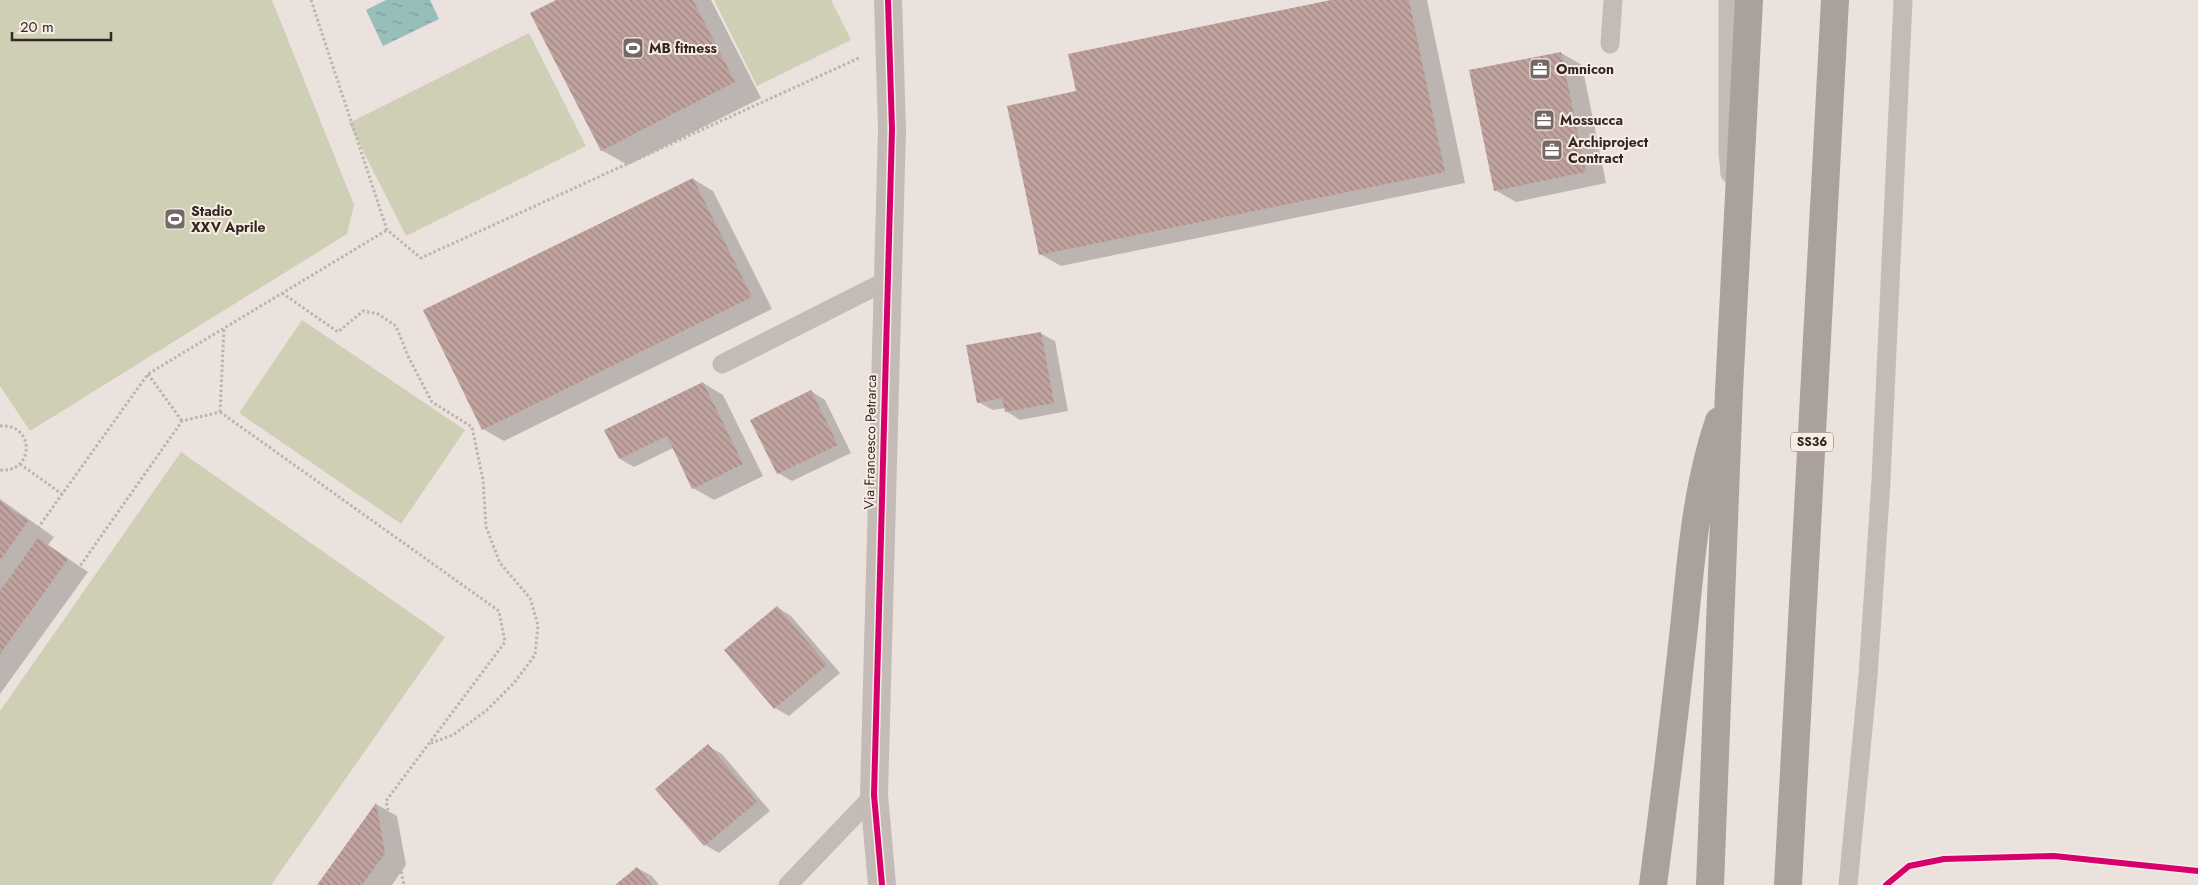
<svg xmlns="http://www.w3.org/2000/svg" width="2198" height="885" viewBox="0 0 2198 885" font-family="Jost,sans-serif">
  <defs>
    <pattern id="water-ripples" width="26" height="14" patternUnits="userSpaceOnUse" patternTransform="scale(1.25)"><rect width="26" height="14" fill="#98beb9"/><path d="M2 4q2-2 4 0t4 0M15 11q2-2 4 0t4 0" fill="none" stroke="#7d9a96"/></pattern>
    <pattern id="building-back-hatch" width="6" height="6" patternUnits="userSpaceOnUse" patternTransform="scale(1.25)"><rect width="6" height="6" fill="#c0a39e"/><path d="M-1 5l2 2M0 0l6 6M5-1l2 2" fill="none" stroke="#9d8581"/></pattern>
  </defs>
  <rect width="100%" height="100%" fill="#ebe2dd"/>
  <!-- pitch -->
  <path fill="#cfcfb6" d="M0 0H272L354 205 347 234 30 431 0 386Z
    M714 0H831L851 40 757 86Z
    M529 33 586 146 406 236 349 123Z
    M302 320 465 430 401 524 239 413Z
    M181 452 445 637 271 885H0V711Z"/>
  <!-- water -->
  <path fill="url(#water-ripples)" d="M386 0H430L439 19 383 46 366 10Z"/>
  <!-- shadow -->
  <path fill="#0003" d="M559 0H711L761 98 628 165 601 150Z
    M1338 0H1427L1465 183 1061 266 1040 254 1078 92Z
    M1561 53 1582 65 1606 183 1516 202 1495 190Z
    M693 179 713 191 772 309 504 441 483 429Z
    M1040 333 1055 341 1068 411 1020 420 1006 411 1005 408 993 410 978 402Z
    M703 383 723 395 763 476 714 500 693 488 673 448 634 467 620 459 606 430Z
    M811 391 825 400 851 453 792 481 778 473Z
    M0 499 54 537 48 545 88 572 0 694Z
    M777 607 791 616 840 673 789 716 775 708 726 651Z
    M708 746 722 754 770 811 719 853 705 845Z
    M376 804 397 816 406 865 392 885H318Z
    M637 868 652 876 659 885H617Z"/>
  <!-- building -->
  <path fill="url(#building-back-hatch)" d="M556 0H693L735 82 601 151 530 13Z
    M1331 0H1409L1445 172 1039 255 1007 106 1076 91 1068 54Z
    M1561 52 1586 172 1494 191 1469 70Z
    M693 178 752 297 482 430 423 310Z
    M1041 332 1054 403 1005 412 1002 398 977 403 966 345Z
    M703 382 743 464 692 489 667 436 619 459 604 430Z
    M811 390 838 445 777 474 750 420Z
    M0 501 28 521 0 561Z
    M38 538 68 559 0 654V591Z
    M777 606 827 665 774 709 724 650Z
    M708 744 757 802 704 846 655 789Z
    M376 803 385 853 362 885H317Z
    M637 867 652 885H615Z"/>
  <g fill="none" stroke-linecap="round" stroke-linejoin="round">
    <!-- path -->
    <path stroke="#bcb3af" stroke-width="3" stroke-dasharray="2.5 2.5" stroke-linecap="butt" d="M311 0 387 230 421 258 859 58
      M282 293 338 332 363 311 378 314 396 326 408 356 432 402 472 427 483 480 486 527 500 563 530 598 538 625 535 655 514 683 487 710 453 735 431 743
      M148 374 182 421
      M220 412 499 611 505 642 386 801 404 885
      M220 412 224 328
      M0 426C35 423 35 473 0 470
      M20 464 62 494
      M0 581 148 374 387 230
      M0 680 182 421 220 412
      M378 885 398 859"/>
    <!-- lane -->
    <path stroke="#c4bbb6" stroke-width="19" d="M1728 0V152L1730 174
      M1610 44 1613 0
      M722 364 886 281
      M788 885 874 795
      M1848 885 1868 676 1881 481 1903 0"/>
    <!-- street -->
    <path stroke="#c4bbb6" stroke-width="28" d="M882 885 874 795 892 129 888 0"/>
    <!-- highway -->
    <path stroke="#aaa19d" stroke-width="28" d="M1653 885C1664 802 1674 720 1683 637 1691 563 1695 491 1719 421
      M1710 885 1729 391 1749 0
      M1788 885 1835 0"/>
    <!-- cycleway casing -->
    <g stroke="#f9ece3" stroke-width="9">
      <path id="cycleway" d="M882 885 874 795 892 129 888 0
        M1886 885 1909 866 1944 859 2054 856 2198 871"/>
    </g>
    <!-- cycleway -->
    <use href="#cycleway" stroke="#d6006c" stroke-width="6"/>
  </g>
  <!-- icons -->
  <defs>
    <g id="stadium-square" transform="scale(1.125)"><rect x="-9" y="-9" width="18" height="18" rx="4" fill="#746965" stroke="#f9ece3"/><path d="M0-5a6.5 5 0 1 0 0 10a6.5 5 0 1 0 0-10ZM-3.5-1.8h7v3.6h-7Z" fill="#fff"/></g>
    <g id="office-square" transform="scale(1.125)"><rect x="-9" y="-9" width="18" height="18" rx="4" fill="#746965" stroke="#f9ece3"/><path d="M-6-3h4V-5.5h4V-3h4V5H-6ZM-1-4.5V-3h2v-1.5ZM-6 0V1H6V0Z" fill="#fff"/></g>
  </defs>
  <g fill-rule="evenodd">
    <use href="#stadium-square" x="633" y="48"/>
    <use href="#office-square" x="1540" y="69"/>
    <use href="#office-square" x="1544" y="120"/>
    <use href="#office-square" x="1552" y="150"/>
    <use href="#stadium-square" x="175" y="219"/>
  </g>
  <g text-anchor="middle" stroke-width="4" stroke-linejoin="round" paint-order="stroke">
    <!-- shield labels -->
    <rect fill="#f9ece3" stroke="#6f635e" stroke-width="1" x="1791" y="432.5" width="42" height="19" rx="4"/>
    <g font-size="12" font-weight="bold" fill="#342825">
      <text x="1812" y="446">SS36</text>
    </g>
    <!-- poi labels -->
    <g font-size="14" font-weight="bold" fill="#342825" stroke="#f9ece3" text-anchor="start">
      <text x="649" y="53">MB fitness</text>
      <text x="1556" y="74">Omnicon</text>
      <text x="1560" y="125">Mossucca</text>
      <text x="1568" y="147">Archiproject<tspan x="1568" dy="16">Contract</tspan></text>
      <text x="191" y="216">Stadio<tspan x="191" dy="16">XXV Aprile</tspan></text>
    </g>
    <!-- street labels -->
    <g font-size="14" fill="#342825" stroke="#f9ece3">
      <text transform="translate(870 442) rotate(-89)" y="5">Via Francesco Petrarca</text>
    </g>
  </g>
  <!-- scale -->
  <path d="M12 32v8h99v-8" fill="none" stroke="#342825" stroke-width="2.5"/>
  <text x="20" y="32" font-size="15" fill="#342825" stroke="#f9ece3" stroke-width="4" paint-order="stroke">20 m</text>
</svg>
